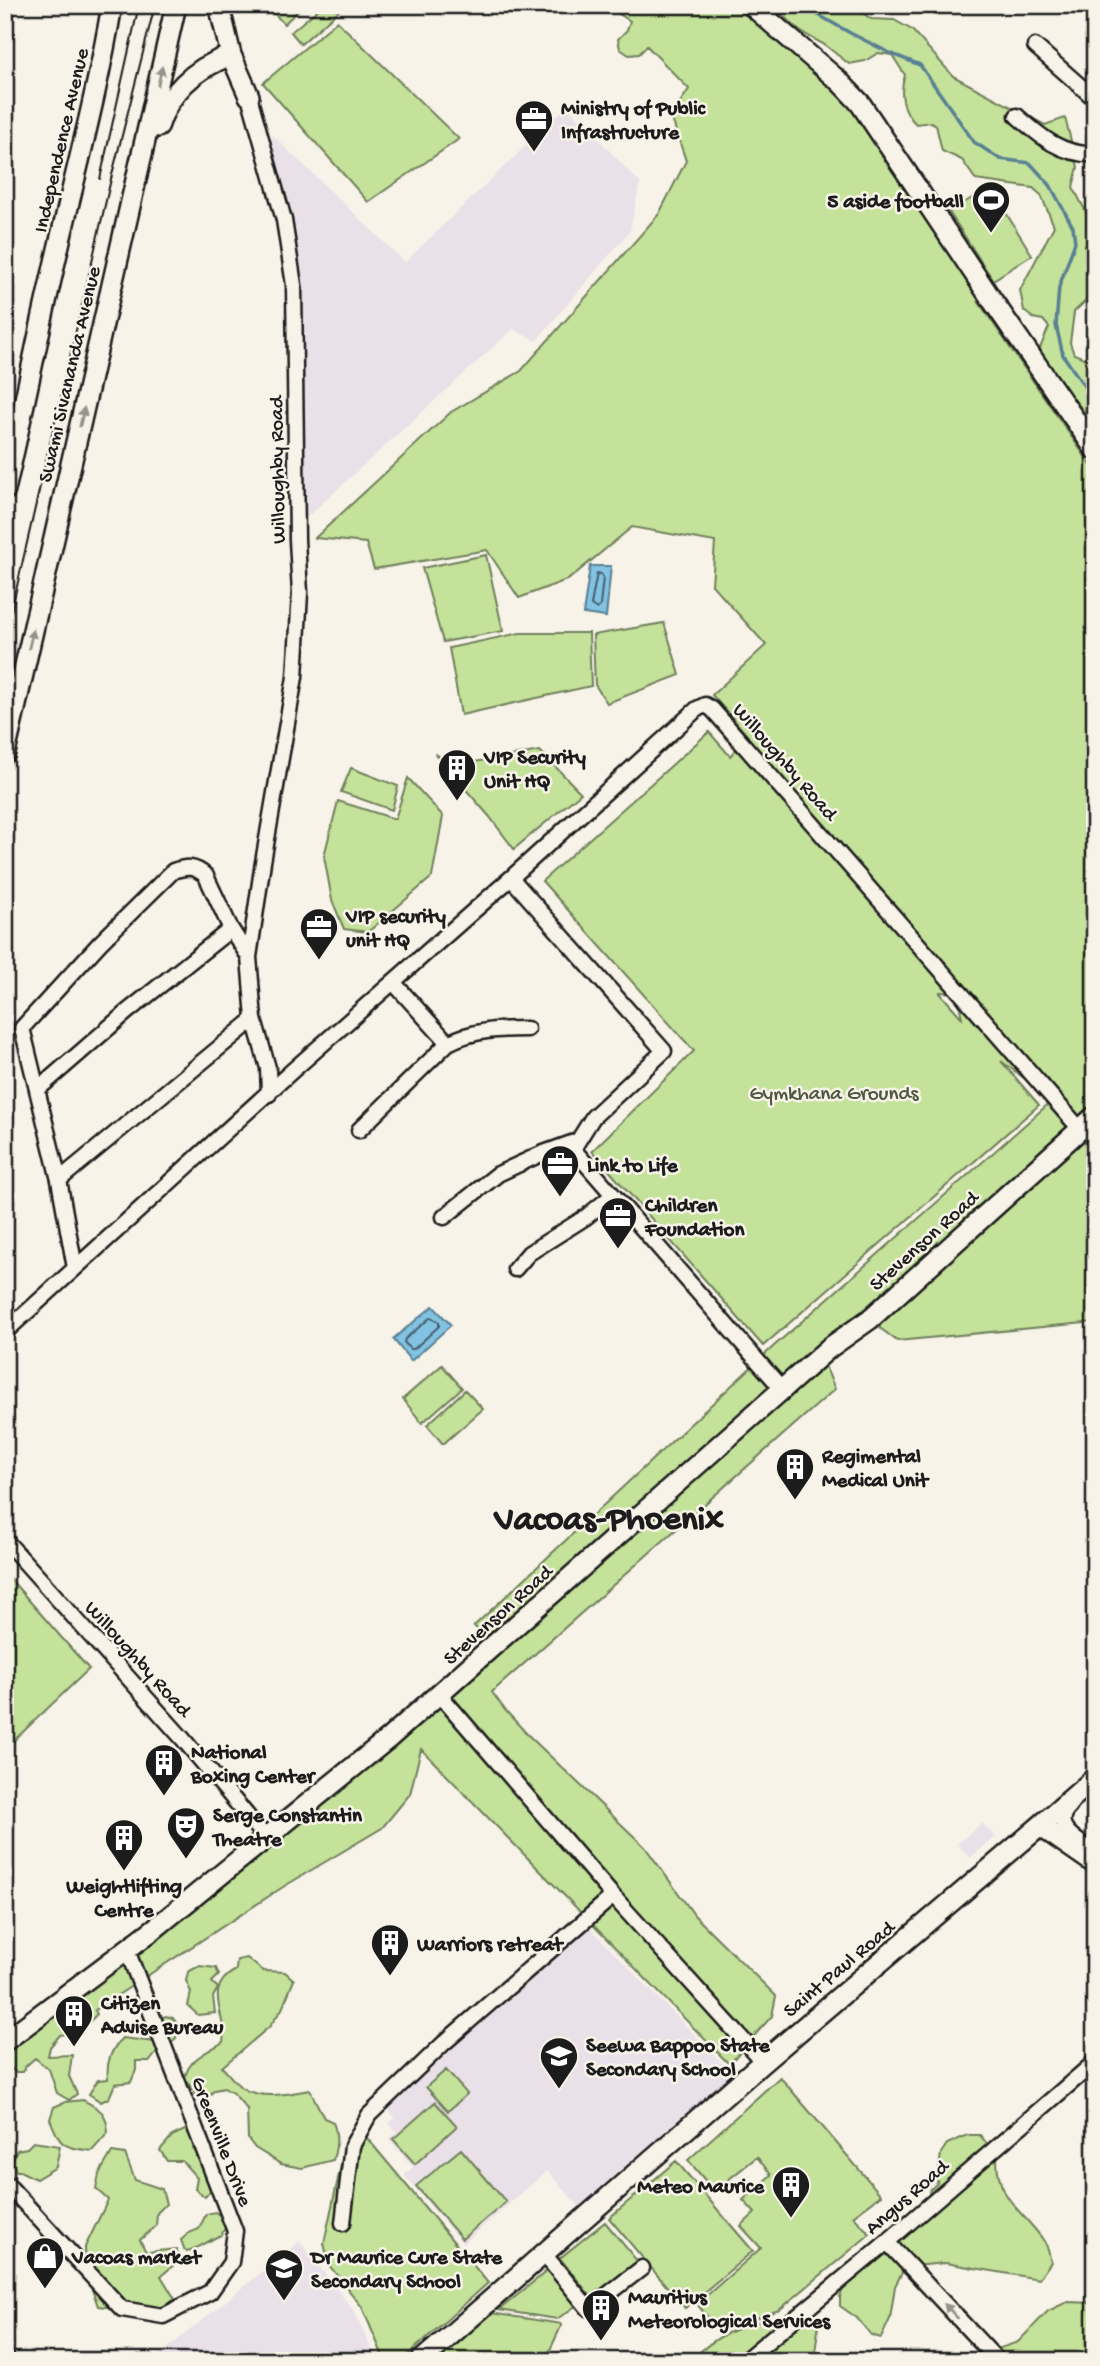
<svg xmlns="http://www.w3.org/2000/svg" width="1100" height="2366" viewBox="0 0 1100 2366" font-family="'Gochi Hand',sans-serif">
  <rect width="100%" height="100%" fill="#f7f3e8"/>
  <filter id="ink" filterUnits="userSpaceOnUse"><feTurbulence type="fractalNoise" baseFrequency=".0143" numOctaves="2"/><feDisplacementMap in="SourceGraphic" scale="14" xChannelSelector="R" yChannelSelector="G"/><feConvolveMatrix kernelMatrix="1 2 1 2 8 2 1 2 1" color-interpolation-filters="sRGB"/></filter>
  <g filter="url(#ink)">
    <!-- built -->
    <path fill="#eae1e8" d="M567 106 640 183 630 231 536 341 513 329 306 518 303 336 298 257 271 134 405 262Z
      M982 1823 996 1837 970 1858 957 1844Z
      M590 1928 735 2076 580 2207 547 2171 463 2244 404 2175 413 2167 389 2139 397 2132 389 2123 395 2118 383 2104Z
      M15 2177 103 2274 99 2277 11 2181Z
      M300 2241 354 2311 377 2361H152Z"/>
    <!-- green -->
    <path fill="#c4e29a" stroke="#707f5b" stroke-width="2" fill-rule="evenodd" d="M278 5H304L284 24 272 11Z
      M323 5H345L301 44 291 32Z
      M605 5H744L854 107 979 298 978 301 1095 471V1322L897 1341 880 1328V1318L819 1352 835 1389 492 1692 505 1710 527 1734 645 1847 695 1916 776 1996 772 2016 729 2064 421 1749 410 1794 382 1828 283 1887 95 2010 97 2014C86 2026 77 2033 60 2035L50 2047 48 2056 72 2055 69 2076 77 2094 69 2100 57 2093 49 2069 35 2058 26 2066 22 2072H15L11 2068 5 2074V2049L496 1648 474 1626 774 1346 1045 1107 1050 1097 1001 1061 1039 1105 763 1346 592 1151 694 1051 542 881 709 732 730 756 748 736 712 695 766 645 712 585 715 542 632 527 569 579 519 598 487 550 374 569 366 543 315 538 451 412 521 371 659 214 686 161 671 116 689 89 647 46 639 54 629 55 620 49 618 39 627 30 630 21ZM940 992 957 993 962 1018 940 993Z
      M771 5H852L871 19 894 20 912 30 953 76 1045 125 1065 118 1078 167 1073 187 1095 229 1085 246 1086 257 1095 270V292L1074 312 1070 343 1074 354 1095 362V424L1046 367 1040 348 1049 327 1043 320 1033 318 1024 311 1020 290 1054 226 1041 195 1033 188 976 180 962 160 942 151 936 125 931 122 916 124C902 111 899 91 905 75L892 55 878 53 865 61 849 64 825 45 801 32Z
      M337 21 459 139 368 202 263 83Z
      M990 187 1032 255 993 280 949 212Z
      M486 555 503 631 443 642 422 568Z
      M664 623 680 675 607 703 595 685 593 635Z
      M520 633H589L591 686 461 715 449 648Z
      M540 751 581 793 514 849 489 816 435 754 456 765Z
      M351 768 398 786 392 810 341 792Z
      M408 778 443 816 432 877 368 932 344 929 332 900 324 856 338 801 395 819Z
      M442 1365 462 1388 422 1423 403 1399Z
      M465 1390 483 1409 443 1444 427 1425Z
      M5 1573 89 1669 5 1749Z
      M247 1958 263 1971 285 1972 294 1980 282 2009 269 2027 222 2067C228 2073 235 2083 242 2088 262 2100 289 2094 310 2090L324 2118 333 2122C338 2136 337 2146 333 2160L302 2168 281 2164 255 2148 248 2139 247 2109 234 2094 224 2088 215 2090 206 2098 196 2095 185 2078C188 2059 207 2052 223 2042 228 2016 201 1988 236 1970L237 1960Z
      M199 1966 216 1968 219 1975 212 1982 218 1988 213 1997 215 2013 198 2015 188 2006 191 1992 186 1981 188 1972Z
      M166 2016 173 2018 179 2027 176 2038 168 2046 158 2019Z
      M122 2038 155 2042 157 2052 150 2061H136V2070L131 2082 115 2084 109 2098 101 2102 89 2094 98 2080 108 2079C106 2062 111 2050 122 2038Z
      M446 2070 467 2094 448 2111 426 2087Z
      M780 2077 881 2195 853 2216 870 2234 779 2310 719 2331 697 2304 761 2248 741 2226 755 2213 743 2200 771 2175 757 2157 714 2191 688 2160Z
      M83 2100C100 2109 107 2112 108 2133L92 2151C61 2146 62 2148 50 2119L54 2107 65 2102Z
      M435 2102 457 2126 415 2164 393 2139Z
      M357 2126 488 2283 401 2361H385L362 2307 329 2265 324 2243 346 2142Z
      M185 2130 197 2139 193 2149 204 2158 215 2186 205 2197 195 2189 197 2178 182 2161H167L160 2150 172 2136Z
      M968 2135H980L997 2156C996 2200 1022 2209 1044 2241 1048 2246 1049 2255 1051 2262L1039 2279 945 2263 905 2267 895 2286 890 2319 881 2338 871 2335 857 2318 840 2306V2297L844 2287 924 2212 930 2190 937 2183 941 2153 947 2144Z
      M33 2142 60 2146 56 2167 36 2179 20 2171H16L12 2160 17 2150 27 2148Z
      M461 2149 506 2202 462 2239 416 2186Z
      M112 2152 125 2154 135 2180 162 2189 166 2204 157 2213 156 2226 140 2240 146 2252 177 2249 175 2264 161 2276 175 2299 156 2313 98 2306 86 2273 85 2247 108 2200 96 2189 99 2174Z
      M676 2161 753 2251 685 2308 609 2218Z
      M215 2212 229 2222 221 2235C208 2240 199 2250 185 2251L181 2240 189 2233 199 2229 206 2214Z
      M605 2222 638 2262 592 2298 560 2258Z
      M548 2270 577 2305 557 2319 499 2310Z
      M1067 2302 1095 2303V2361H973L977 2356 1018 2342 1048 2311Z
      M484 2312 562 2324 545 2361H430Z
      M778 2317 819 2321 814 2361H691C716 2333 743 2325 778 2317Z"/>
    <!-- water -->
    <path fill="#82c2e2" stroke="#598093" stroke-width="2" d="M590 566H611L606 617 583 614Z
      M433 1306 451 1325 411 1361 393 1339Z"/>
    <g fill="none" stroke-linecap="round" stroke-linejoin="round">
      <!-- shore -->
      <path stroke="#455e6b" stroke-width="2" d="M597 573 601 574 603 577 600 606 597 609 591 605Z
        M431 1317 439 1322V1326L414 1349H410L404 1342 405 1339Z"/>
      <!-- stream -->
      <path stroke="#598093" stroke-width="3.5" d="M801 5 852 34 892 54 920 65 974 142 1000 159 1030 163 1050 185 1073 227 1075 242 1059 287 1056 325 1063 355 1095 402"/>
      <!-- street casing -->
      <g stroke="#1c1c1c" stroke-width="19">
        <path id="street" d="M1035 46 1095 99
          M249 96 284 220 294 285 297 540 300 593 295 677 263 862 249 957 254 1019 268 1068 269 1094
          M1017 116C1040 136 1062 156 1095 154
          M511 878 664 1051 593 1117 573 1149 783 1390
          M393 982 448 1043
          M37 1090 128 1011 231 929
          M359 1130 448 1043C473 1030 499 1029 527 1029
          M59 1180 254 1019
          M444 1217 498 1174 541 1154 577 1141
          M75 1268 59 1180 22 1028 100 943 173 871C187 866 195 866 206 876L231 929 249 957
          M515 1269 529 1253 586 1217 613 1195
          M5 1332 292 1071 511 878 697 709 705 705 712 709 1080 1129
          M5 1540 183 1739 266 1838
          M440 1695 613 1896 763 2062
          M1070 1806C1053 1822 1068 1834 1082 1844
          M5 2182 122 2309 163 2316 210 2292 231 2262 235 2231 127 1950
          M343 2223 352 2146 369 2115 444 2043 613 1896
          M887 2242 998 2361
          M544 2254 589 2309 642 2268
          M744 2361 887 2242 1095 2062"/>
      </g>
      <!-- secondary casing -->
      <g stroke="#1c1c1c" stroke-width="24">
        <path id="secondary" d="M219 5 231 55 249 96
          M751 5 840 82 860 103 992 300 1095 449
          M158 127C169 91 196 68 231 55
          M5 490C22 417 36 344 53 271 73 182 97 95 112 5
          M5 753 176 5
          M1040 1826 1095 1864
          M5 2041 154 1929 389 1738 829 1348 870 1319 1095 1116
          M5 2360V2361
          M421 2361 763 2062 1040 1826 1095 1778"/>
      </g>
      <!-- street -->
      <use href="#street" stroke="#f7f3e8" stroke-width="14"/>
      <!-- secondary -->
      <use href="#secondary" stroke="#f7f3e8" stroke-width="19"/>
      <!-- tram -->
      <path stroke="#1c1c1c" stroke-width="2" d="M100 179 139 5
        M5 638 111 179 155 5"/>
    </g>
    <!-- one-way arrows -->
    <defs><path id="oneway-solid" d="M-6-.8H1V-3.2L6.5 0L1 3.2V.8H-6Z" transform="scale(1.75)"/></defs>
    <g fill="#94928c">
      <use href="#oneway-solid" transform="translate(160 76) rotate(-77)"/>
      <use href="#oneway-solid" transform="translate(82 417) rotate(-77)"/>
      <use href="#oneway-solid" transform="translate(31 639) rotate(-77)"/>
      <use href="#oneway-solid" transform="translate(951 2311) rotate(-133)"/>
    </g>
  </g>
  <!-- icons -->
  <defs>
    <g id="office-pin" transform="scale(2.0125)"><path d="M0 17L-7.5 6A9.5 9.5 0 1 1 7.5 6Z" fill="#1c1c1c" stroke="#f7f3e8"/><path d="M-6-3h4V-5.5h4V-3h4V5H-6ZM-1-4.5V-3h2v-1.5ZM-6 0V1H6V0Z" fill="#fff"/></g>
    <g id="stadium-pin" transform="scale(2.0125)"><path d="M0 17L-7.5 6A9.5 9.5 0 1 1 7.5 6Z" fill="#1c1c1c" stroke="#f7f3e8"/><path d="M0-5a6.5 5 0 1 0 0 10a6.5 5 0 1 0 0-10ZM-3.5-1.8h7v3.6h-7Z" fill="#fff"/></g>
    <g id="building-pin" transform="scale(2.0125)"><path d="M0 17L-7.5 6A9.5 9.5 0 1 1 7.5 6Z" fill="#1c1c1c" stroke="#f7f3e8"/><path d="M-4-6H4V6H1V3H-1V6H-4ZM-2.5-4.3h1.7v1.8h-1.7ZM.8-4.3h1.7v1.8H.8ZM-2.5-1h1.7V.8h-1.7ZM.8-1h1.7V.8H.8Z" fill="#fff"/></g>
    <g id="theatre-pin" transform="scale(2.0125)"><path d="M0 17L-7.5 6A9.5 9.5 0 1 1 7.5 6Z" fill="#1c1c1c" stroke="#f7f3e8"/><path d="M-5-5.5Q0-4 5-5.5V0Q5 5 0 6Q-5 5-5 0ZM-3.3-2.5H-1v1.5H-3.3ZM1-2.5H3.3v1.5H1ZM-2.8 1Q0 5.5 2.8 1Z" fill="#fff"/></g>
    <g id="university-pin" transform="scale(2.0125)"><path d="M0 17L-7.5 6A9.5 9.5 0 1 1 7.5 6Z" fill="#1c1c1c" stroke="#f7f3e8"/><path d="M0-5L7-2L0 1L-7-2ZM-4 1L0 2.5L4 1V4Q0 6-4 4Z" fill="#fff"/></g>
    <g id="shop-pin" transform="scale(2.0125)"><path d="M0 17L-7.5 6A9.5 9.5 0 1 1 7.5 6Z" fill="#1c1c1c" stroke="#f7f3e8"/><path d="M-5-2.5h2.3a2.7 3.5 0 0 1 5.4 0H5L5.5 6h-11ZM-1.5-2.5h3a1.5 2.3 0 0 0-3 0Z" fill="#fff"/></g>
  </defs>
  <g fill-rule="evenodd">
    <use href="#office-pin" x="534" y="119"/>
    <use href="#stadium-pin" x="991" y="200"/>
    <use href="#building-pin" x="457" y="768"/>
    <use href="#office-pin" x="319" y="927"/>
    <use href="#office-pin" x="560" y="1164"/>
    <use href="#office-pin" x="618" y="1216"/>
    <use href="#building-pin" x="795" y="1467"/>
    <use href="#building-pin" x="164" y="1763"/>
    <use href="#theatre-pin" x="186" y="1826"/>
    <use href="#building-pin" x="124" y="1838"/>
    <use href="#building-pin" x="390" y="1943"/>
    <use href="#building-pin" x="74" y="2014"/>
    <use href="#university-pin" x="559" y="2056"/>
    <use href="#building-pin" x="791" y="2185"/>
    <use href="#shop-pin" x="45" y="2256"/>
    <use href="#university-pin" x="284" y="2268"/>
    <use href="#building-pin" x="601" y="2308"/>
  </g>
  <g text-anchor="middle" stroke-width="5" stroke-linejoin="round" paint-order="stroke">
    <!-- poi labels -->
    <g font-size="21" font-weight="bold" fill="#1c1c1c" stroke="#f7f3e8" text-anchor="start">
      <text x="561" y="114">Ministry of Public<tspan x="561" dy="24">Infrastructure</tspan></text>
      <text x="964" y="207" text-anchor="end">5 aside football</text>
      <text x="484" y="763">VIP Security<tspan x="484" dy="24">Unit HQ</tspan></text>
      <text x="346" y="922">VIP security<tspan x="346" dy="24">unit HQ</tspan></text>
      <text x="587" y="1171">Link to Life</text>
      <text x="645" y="1211">Children<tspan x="645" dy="24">Foundation</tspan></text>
      <text x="822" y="1462">Regimental<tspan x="822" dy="24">Medical Unit</tspan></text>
      <text x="191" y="1758">National<tspan x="191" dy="24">Boxing Center</tspan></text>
      <text x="213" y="1821">Serge Constantin<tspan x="213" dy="24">Theatre</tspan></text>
      <text x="124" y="1892" text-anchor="middle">Weightlifting<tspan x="124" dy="24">Centre</tspan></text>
      <text x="417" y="1950">Warriors retreat</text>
      <text x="101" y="2009">Citizen<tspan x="101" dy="24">Advise Bureau</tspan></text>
      <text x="586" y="2051">Seewa Bappoo State<tspan x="586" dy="24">Secondary School</tspan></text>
      <text x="764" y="2192" text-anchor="end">Meteo Maurice</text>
      <text x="72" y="2263">Vacoas market</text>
      <text x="311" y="2263">Dr Maurice Cure State<tspan x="311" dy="24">Secondary School</tspan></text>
      <text x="628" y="2303">Mauritius<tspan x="628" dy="24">Meteorological Services</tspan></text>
    </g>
    <!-- street labels -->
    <g font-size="21" fill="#1c1c1c" stroke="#f7f3e8">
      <text transform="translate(60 140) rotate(-77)" y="7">Independence Avenue</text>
      <text transform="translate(68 374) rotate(-77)" y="7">Swami Sivananda Avenue</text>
      <text transform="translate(276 470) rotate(-91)" y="7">Willoughby Road</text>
      <text transform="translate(786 761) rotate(49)" y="7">Willoughby Road</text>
      <text transform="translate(923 1240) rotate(-42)" y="7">Stevenson Road</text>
      <text transform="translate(497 1614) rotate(-42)" y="7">Stevenson Road</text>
      <text transform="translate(139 1658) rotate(48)" y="7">Willoughby Road</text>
      <text transform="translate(838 1968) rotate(-40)" y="7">Saint Paul Road</text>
      <text transform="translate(223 2141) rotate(69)" y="7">Greenville Drive</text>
      <text transform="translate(906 2196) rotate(-41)" y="7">Angus Road</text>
    </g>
    <!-- park labels -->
    <g font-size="21" fill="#4e5742" stroke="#f7f3e8">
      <text x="834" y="1099">Gymkhana Grounds</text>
    </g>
    <!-- town labels -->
    <g font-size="35" font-weight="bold" fill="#1c1c1c" stroke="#f7f3e8">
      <text x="609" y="1528">Vacoas-Phoenix</text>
    </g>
  </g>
  <!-- margin -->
  <rect width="1100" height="2366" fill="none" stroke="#f7f3e8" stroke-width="28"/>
  <rect x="14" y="14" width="1072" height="2338" fill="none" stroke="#1c1c1c" stroke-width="2.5" filter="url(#ink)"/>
</svg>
